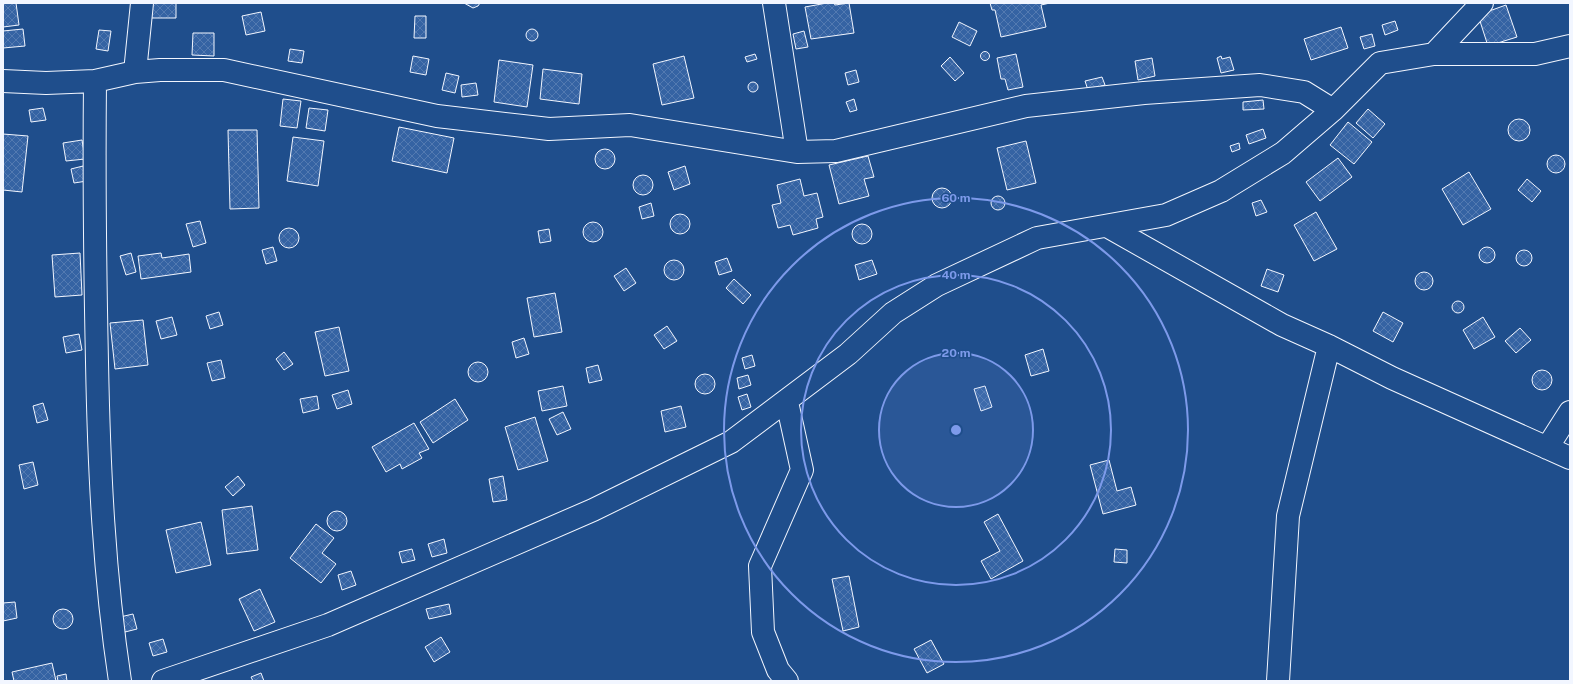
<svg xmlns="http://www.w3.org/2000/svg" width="1573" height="684" viewBox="0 0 1573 684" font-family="'Public Sans',sans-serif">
  <defs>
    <pattern id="building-cross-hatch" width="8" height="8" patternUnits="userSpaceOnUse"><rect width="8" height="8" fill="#3563a3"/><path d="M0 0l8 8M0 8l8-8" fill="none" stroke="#537ab1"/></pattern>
  </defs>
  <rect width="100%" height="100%" fill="#1f4e8c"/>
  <!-- building -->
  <path fill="url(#building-cross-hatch)" stroke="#f2f6ff" d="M3 3H16L19 25 3 27Z
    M151 3H176V18H151Z
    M464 3H480L478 6 473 8Z
    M827 3H834L835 5 849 3 854 33 811 39 805 7Z
    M990 3H1050L1041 5 1046 27 1001 37 995 10H992Z
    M1506 5 1517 37 1488 46 1478 15Z
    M261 12 265 31 246 35 242 16Z
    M415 16H426V38H414Z
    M1395 21 1398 30 1385 35 1382 25Z
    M959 22 977 31 970 46 952 37Z
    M1341 27 1348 48 1311 60 1304 39Z
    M526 35a6 6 0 1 1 12 0a6 6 0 1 1-12 0Z
    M23 29 25 46 3 48V31Z
    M99 30 111 31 108 51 96 49Z
    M804 31 808 47 796 49 793 34Z
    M193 33H214V56L192 55Z
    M1372 34 1375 46 1364 49 1360 37Z
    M290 49 304 51 302 63 288 61Z
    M980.5 56a4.5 4.5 0 1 1 9 0a4.5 4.5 0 1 1-9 0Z
    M755 54 757 59 747 62 745 57Z
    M1016 54 1023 87 1008 90 1005 79H1001L997 58Z
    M413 56 429 59 426 75 410 72Z
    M684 56 694 98 662 105 653 64Z
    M1221 56 1222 59 1230 57 1234 70 1221 73 1217 58Z
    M950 57 964 73 955 81 941 66Z
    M1152 58 1155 76 1138 80 1135 61Z
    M499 60 533 65 527 107 494 102Z
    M543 69 582 74 579 104 540 99Z
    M856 70 859 82 848 85 845 73Z
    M446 73 459 76 455 93 442 90Z
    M1102 77 1105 85 1088 90 1085 81Z
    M748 87a5 5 0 1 1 10 0a5 5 0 1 1-10 0Z
    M476 83 478 95 462 97 461 85Z
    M283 99 301 101 297 128 280 126Z
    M854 99 857 110 850 112 846 102Z
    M1263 100 1264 109 1243 110V102Z
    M43 108 46 120 31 122 29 110Z
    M309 108 328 110 325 131 306 128Z
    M1368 109 1385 124 1373 138 1356 123Z
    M1508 130a11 11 0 1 1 22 0a11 11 0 1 1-22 0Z
    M1348 122 1372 142 1354 164 1330 145Z
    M399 127 454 138 447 173 392 161Z
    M1263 129 1266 138 1249 144 1246 135Z
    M228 130H257L259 208 230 209Z
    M3 134 28 136 22 192 3 190Z
    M293 137 324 141 318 186 287 181Z
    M82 140 85 159 66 161 63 143Z
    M1026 141 1036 183 1007 190 997 148Z
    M1239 143 1240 149 1232 152 1230 146Z
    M595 159a10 10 0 1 1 20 0a10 10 0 1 1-20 0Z
    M1547 164a9 9 0 1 1 18 0a9 9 0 1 1-18 0Z
    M868 156 874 177 864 179 869 196 839 204 829 165Z
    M1338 158 1352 177 1320 201 1306 182Z
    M83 166 87 181 74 183 71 169Z
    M685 166 690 184 674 190 668 172Z
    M1469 172 1491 209 1463 225 1442 189Z
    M633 185a10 10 0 1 1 20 0a10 10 0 1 1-20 0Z
    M800 179 804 196 817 193 823 217 816 219 818 228 793 235 790 225 778 228 772 205 781 203 777 185Z
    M1527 179 1541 191 1532 202 1518 190Z
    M932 198a10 10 0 1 1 20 0a10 10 0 1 1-20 0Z
    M991 203a7 7 0 1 1 14 0a7 7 0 1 1-14 0Z
    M1261 200 1267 212 1256 216 1252 203Z
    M651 203 654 216 642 219 639 207Z
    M1316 212 1337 249 1314 261 1294 225Z
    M670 224a10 10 0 1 1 20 0a10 10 0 1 1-20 0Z
    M200 221 206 243 193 247 186 224Z
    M583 232a10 10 0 1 1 20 0a10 10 0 1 1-20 0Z
    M852 234a10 10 0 1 1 20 0a10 10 0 1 1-20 0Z
    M279 238a10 10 0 1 1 20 0a10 10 0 1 1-20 0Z
    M549 229 551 241 540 243 538 231Z
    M273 247 277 261 266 264 262 250Z
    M1479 255a8 8 0 1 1 16 0a8 8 0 1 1-16 0Z
    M1516 258a8 8 0 1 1 16 0a8 8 0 1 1-16 0Z
    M80 253 82 295 55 297 52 255Z
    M131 253 136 272 126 275 120 256Z
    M161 253 162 258 189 254 191 272 141 279 138 256Z
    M727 258 732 271 719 275 715 262Z
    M664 270a10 10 0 1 1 20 0a10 10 0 1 1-20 0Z
    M872 260 877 274 859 280 855 265Z
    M626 268 636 283 624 291 614 276Z
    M1267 269 1284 275 1278 292 1261 286Z
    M1415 281a9 9 0 1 1 18 0a9 9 0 1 1-18 0Z
    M734 279 751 295 743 304 726 288Z
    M555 293 562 332 534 337 527 298Z
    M1452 307a6 6 0 1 1 12 0a6 6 0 1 1-12 0Z
    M219 312 223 325 210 329 206 316Z
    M1383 312 1403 323 1393 342 1373 331Z
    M172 317 177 335 161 339 156 321Z
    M1483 317 1495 337 1474 349 1463 330Z
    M143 320 148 365 115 369 110 323Z
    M667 326 677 341 664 349 654 335Z
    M339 327 349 371 325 376 315 332Z
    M1520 328 1531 340 1516 353 1505 341Z
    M79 334 82 350 66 353 63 337Z
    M524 338 529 354 516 358 512 342Z
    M1043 349 1049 371 1031 376 1025 355Z
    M284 352 293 364 284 370 276 359Z
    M752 355 755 366 745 369 742 358Z
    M221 360 225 378 212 381 207 363Z
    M468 372a10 10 0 1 1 20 0a10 10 0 1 1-20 0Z
    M598 365 602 380 589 383 586 368Z
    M1532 380a10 10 0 1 1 20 0a10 10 0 1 1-20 0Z
    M695 384a10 10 0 1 1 20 0a10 10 0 1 1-20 0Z
    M748 375 751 385 739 389 737 378Z
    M563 386 567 406 542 411 538 391Z
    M985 386 992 407 981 411 974 389Z
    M348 390 352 404 337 409 332 395Z
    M747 394 751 407 742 410 738 397Z
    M317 396 319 409 303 413 300 399Z
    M455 399 468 420 433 443 420 422Z
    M43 403 48 420 37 423 33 406Z
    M681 406 686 427 665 432 661 411Z
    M563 412 571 429 557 435 549 419Z
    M535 417 548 461 518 470 505 427Z
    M414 423 429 449 419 453 422 458 402 469 400 464 386 472 372 447Z
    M1109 460 1117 491 1131 487 1136 505 1103 514 1090 465Z
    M33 462 38 485 24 489 19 465Z
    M238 476 245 485 233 496 225 487Z
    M503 476 507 500 493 502 489 479Z
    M252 506 258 550 227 554 222 510Z
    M327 521a10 10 0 1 1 20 0a10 10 0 1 1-20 0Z
    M998 514 1023 561 991 579 981 561 1000 551 984 522Z
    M201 522 211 565 176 573 166 530Z
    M316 524 334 538 322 553 336 564 321 583 290 558Z
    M444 539 447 553 432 557 428 544Z
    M412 549 415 560 402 563 399 552Z
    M1115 549 1127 550V563L1114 562Z
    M351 571 356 585 342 590 338 575Z
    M849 576 859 627 843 631 832 579Z
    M260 589 275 622 254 631 239 599Z
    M15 602 17 618 3 621V603Z
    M449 604 451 614 429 619 426 609Z
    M53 619a10 10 0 1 1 20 0a10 10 0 1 1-20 0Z
    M133 614 137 629 125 632 120 617Z
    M441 637 450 652 434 662 425 647Z
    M163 639 167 652 153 656 149 643Z
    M931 640 944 664 927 673 914 649Z
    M52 663 56 681H14L12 672Z
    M261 673 264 681H253L251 677Z
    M66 674 67 681H58L57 676Z"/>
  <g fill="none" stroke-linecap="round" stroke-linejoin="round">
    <!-- minor casing -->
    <g stroke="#f2f6ff" stroke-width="24">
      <path id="minor" d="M774 3 797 152
        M1434 54 1482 3
        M135 72 142 3
        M3 81 46 83 95 81 135 72 160 70H224L437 116 549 129 630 125 797 152 836 151 1026 106 1144 93 1260 85 1304 92 1333 110
        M95 81C94 175 95 268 97 362 99 469 104 575 120 681
        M1107 226 1282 325 1329 346 1392 378 1570 458
        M787 402 802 470 760 566 763 632 778 670 787 681
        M1547 448 1570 412
        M163 681 328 625 593 510 731 442 848 354 893 313 937 285 1037 238 1166 215 1221 191 1283 153 1333 110 1380 63 1434 54H1535L1570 46
        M1278 681 1288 516 1329 346"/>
    </g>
    <!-- minor -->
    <use href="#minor" stroke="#1f4e8c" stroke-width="22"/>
  </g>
  <!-- distance rings -->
  <circle cx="956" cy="430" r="77" fill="#7d9aea" fill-opacity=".12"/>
  <g fill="none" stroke="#7d9aea" stroke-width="2">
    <circle cx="956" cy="430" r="77"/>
    <circle cx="956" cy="430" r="155"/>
    <circle cx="956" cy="430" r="232"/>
  </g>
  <circle cx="956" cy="430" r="6" fill="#7d9aea" stroke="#1f4e8c" stroke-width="2"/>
  <g font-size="12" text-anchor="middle" font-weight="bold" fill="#7d9aea" stroke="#1f4e8c" stroke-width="3" stroke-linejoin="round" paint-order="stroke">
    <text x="956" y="202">60 m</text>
    <text x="956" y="279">40 m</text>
    <text x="956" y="357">20 m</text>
  </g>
  <!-- border -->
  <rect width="1573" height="684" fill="none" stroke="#f2f6ff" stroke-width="8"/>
</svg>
